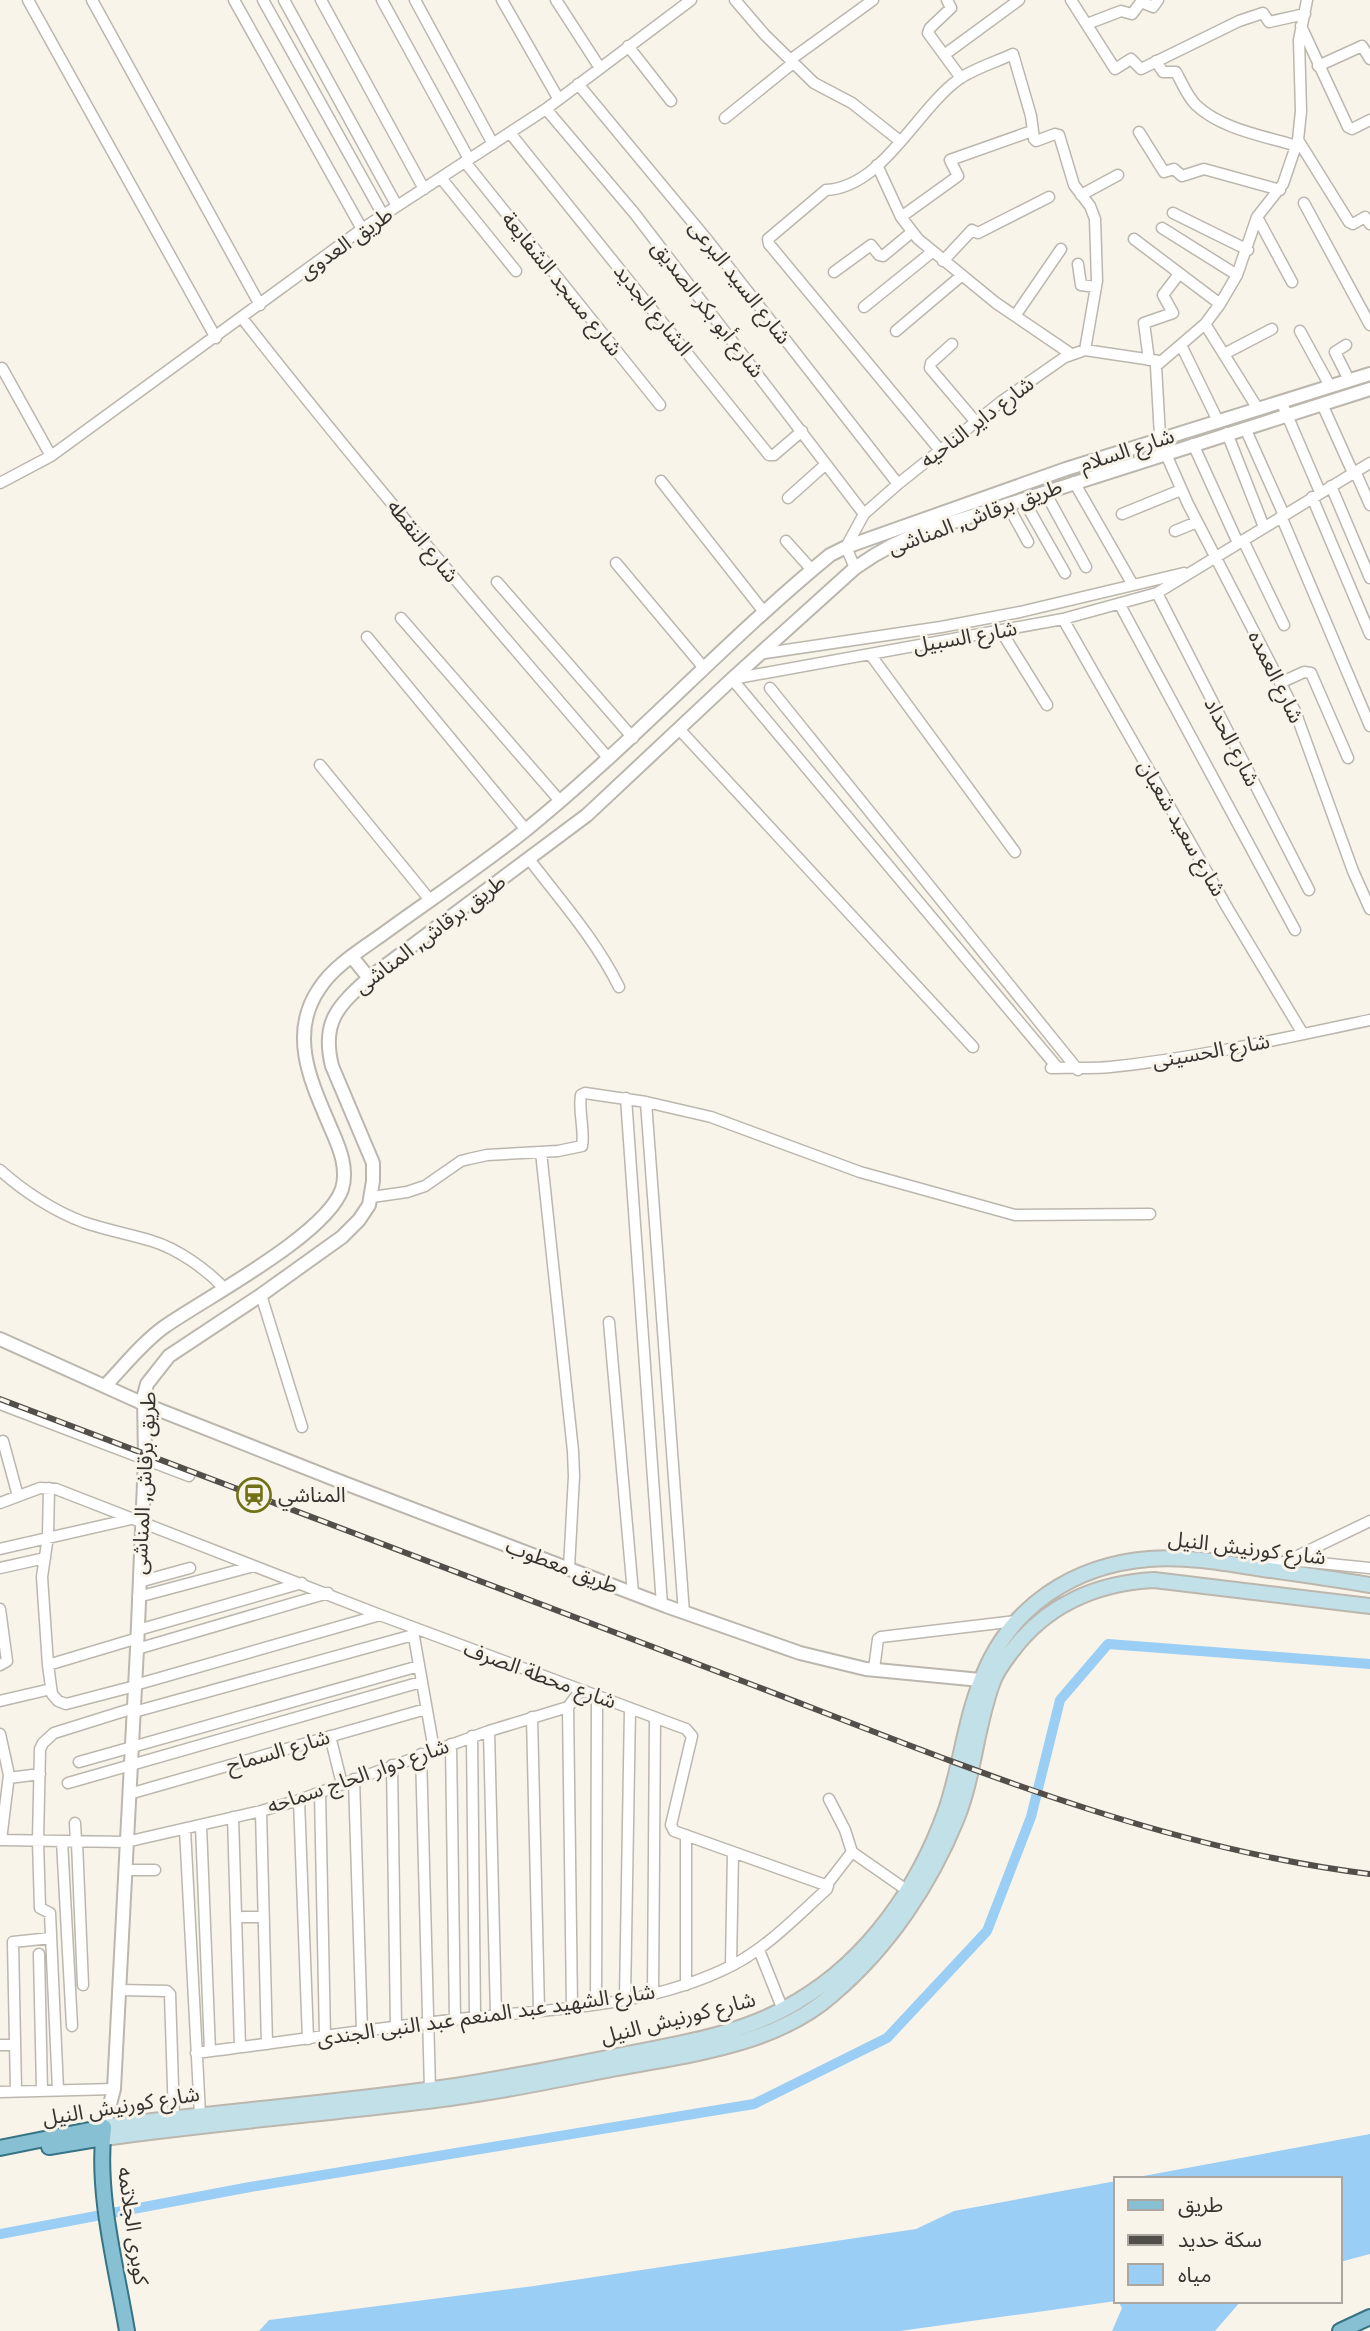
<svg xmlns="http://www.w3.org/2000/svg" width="1370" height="2331" viewBox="0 0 1370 2331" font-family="'Fira Sans','Noto Sans Arabic',sans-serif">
  <rect width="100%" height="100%" fill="#f9f4ea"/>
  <!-- water -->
  <path fill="#9bcef4" d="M1370 2134V2254L1340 2262V2179H1127Z
    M1116 2181V2301L900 2331H259L269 2320 534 2286 916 2229 954 2211Z
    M1118 2301H1241L1215 2331H1112L1122 2308Z"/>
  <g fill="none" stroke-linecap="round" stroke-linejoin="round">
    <!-- canal -->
    <path stroke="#9bcef4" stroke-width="10" d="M0 2234 250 2187 754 2104 887 2038 987 1931 1031 1817 1060 1700 1108 1644 1370 1664"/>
    <!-- minor casing -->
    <g stroke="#bcb7ae" stroke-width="13">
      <path id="minor" d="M28 0 216 338
        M92 0 260 305
        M234 0 362 229
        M263 0 383 215
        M284 0 397 206
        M321 0 424 189
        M382 0 469 159
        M415 0 493 144
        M502 0 558 98
        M556 0 600 68
        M735 0 765 35 814 83 852 103 900 141
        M947 0 951 8 930 28 928 33 961 78
        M1071 0 1115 69 1131 59 1141 69 1239 21 1263 13 1269 22 1305 14
        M1087 24 1121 11 1132 14 1141 2 1153 7 1158 0
        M1301 26 1348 127 1352 129 1370 120
        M628 46 671 101
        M944 55 1019 0
        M790 60 873 0
        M1156 61 1163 72H1176C1182 83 1187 96 1196 105 1221 129 1264 136 1297 146
        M1318 66 1362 46 1370 59
        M578 84 709 242 898 484
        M546 109 635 214 864 514
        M725 118 793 63
        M1139 132 1164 172 1174 169 1182 176 1204 169 1280 190
        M510 133 769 455H774L802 431
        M1298 140 1349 222 1353 224 1365 217 1370 224
        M465 162 660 405
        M877 165 901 217 918 239 996 303 1071 354
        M441 178 516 271
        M1081 195 1118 175
        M1304 203 1370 325
        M1173 213 1248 250
        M901 217 958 176 950 160 1032 131
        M1257 217 1292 282
        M1162 228 1237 275
        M1134 239 1220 304
        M943 261 972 230 978 233 1049 197
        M1078 264 1081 285 1096 287
        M834 272 871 245 879 255 883 256 912 232
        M864 307 932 252
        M1015 316 1061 249
        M242 318C360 469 484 614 609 759
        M1205 324 1258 409
        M896 331 961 276
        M1300 331 1330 386
        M952 344 931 363 930 368 975 421
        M1181 345 1218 421
        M1346 345 1335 352 1349 380
        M1224 354 1272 329
        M1149 360 1144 323 1173 313 1163 295 1179 274
        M2 368 51 456
        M1281 401 1320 492
        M1322 404 1353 473
        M1245 428 1284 515
        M1227 433 1264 527
        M1193 444 1238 543
        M939 449 769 244 768 239 826 190C883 187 916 110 959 79 975 68 996 62 1013 54L1031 116 1034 139 1036 141 1055 134 1059 135 1074 185 1090 206 1095 219 1097 281 1085 350
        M1165 452 1188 504 1295 711 1353 871 1370 909
        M1161 454 1156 366 1205 324 1220 304 1237 275 1257 217 1283 184 1298 140 1301 111 1299 40 1307 0
        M1355 471 1370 505
        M661 481 764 612
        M1074 482 1133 585
        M0 483 51 456 362 229 546 109 691 0
        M1331 486 1370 578
        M1045 492 1086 567
        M1312 497 1370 634
        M788 498 826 464
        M1023 499 1065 573
        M1007 504 1028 542
        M1122 514 1181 490
        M1281 516 1370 726
        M1175 531 1197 522
        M1243 540 1284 625
        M786 541 812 570
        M616 563 704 668
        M855 568 846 547 864 514 898 484 1002 401 1065 357 1085 350 1159 361
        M497 582 633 738
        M1157 593 1309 890
        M1120 605 1295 930
        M401 618 560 801
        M1063 619 1228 909 1303 1034
        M1001 631 1047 705
        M367 637 526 830
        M759 654 941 627 1020 612 1184 573
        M870 654 1015 852
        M1280 683 1304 672 1311 673 1348 758
        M770 688 1078 1070
        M679 729 973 1047
        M320 765 430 900
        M529 859C561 901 596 940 619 987
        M1057 1067 732 679 1063 619 1157 593 1370 463
        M1051 1068C1071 1067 1090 1069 1110 1067 1198 1058 1284 1038 1370 1020
        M626 1098 662 1605
        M646 1102 684 1613
        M541 1152 573 1451 574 1476 569 1568
        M0 1170C23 1191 54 1211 83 1222 106 1230 129 1234 152 1241 178 1249 206 1269 224 1288
        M372 1197 407 1192 425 1186 461 1161 469 1159 487 1155 558 1151 582 1146C585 1129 578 1112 581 1095L585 1093 646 1102 711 1117 860 1172 1015 1215 1150 1214
        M261 1295 302 1427
        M609 1322 633 1593
        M0 1404 189 1476
        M3 1441 18 1496
        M49 1488 48 1536 42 1577 48 1665 52 1694 58 1701 66 1704 135 1686
        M0 1503 40 1488 56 1489 380 1615 686 1729 692 1736 671 1825 674 1831 828 1886
        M0 1549 131 1519
        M1290 1560 1370 1568
        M0 1568 45 1558
        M1265 1568 1289 1560 1370 1521
        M139 1582 190 1568
        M138 1597 254 1566
        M0 1609 7 1661 0 1665
        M138 1630 302 1583
        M413 1631 434 1750
        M137 1649 328 1593
        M48 1665 138 1638
        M874 1669 878 1639 881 1637 1016 1621
        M135 1685 380 1615
        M0 1701 51 1689
        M568 1707 572 2007
        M134 1712 413 1635
        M532 1717 539 2010
        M489 1731 496 2015
        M0 1734 9 1775 1 1840 126 1842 261 1811 299 1800 489 1731 568 1707 580 1691
        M330 1736 342 1784
        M472 1736 475 2017
        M451 1744 455 2020
        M421 1754 430 2089
        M79 1762 419 1666
        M392 1765 396 2027
        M9 1778 40 1774
        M354 1779 362 2032
        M68 1783 421 1682
        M320 1792 325 2037
        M129 1794 426 1709
        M829 1799 845 1830 852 1852 908 1891
        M299 1800 308 2039
        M261 1811 267 2044
        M233 1817 240 2047
        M75 1823 76 1842
        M201 1825 210 2051
        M185 1829 200 2114
        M62 1841 72 2026
        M77 1842 83 1985
        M125 1870H155
        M243 1917H263
        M759 1950 783 2010
        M39 1954 42 2090
        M731 1966 733 1852
        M686 1985V1835
        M119 1990 167 1991 170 1994 174 2117
        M653 1994 655 1718
        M625 1999 630 1708
        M596 2004 597 1697
        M0 2045H15
        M196 2053C283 2042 371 2029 459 2019 550 2009 649 2008 733 1965 769 1946 797 1916 827 1889L828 1883 852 1852
        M58 2090 50 1913 40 1908 38 1841 40 1749 43 1743 54 1733 134 1708
        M16 2091 13 1942 51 1938
        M0 2092 114 2089"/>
    </g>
    <!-- tertiary casing -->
    <g stroke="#bcb7ae" stroke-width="16">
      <path id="tertiary" d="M352 957 369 978
        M0 1339 144 1404 339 1481 666 1606 800 1653 866 1669 991 1681
        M105 1386C124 1366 142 1343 164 1327 207 1297 326 1235 342 1189 348 1169 340 1149 332 1131 313 1086 287 1036 319 989 334 965 364 948 387 931 434 897 482 865 527 829 633 743 724 642 830 555L846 547 1066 469 1370 374
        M104 2127 114 2089 137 1649 145 1459 144 1395 147 1384 169 1356 261 1295 342 1237 359 1220 369 1205 373 1181V1163L332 1066C321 1022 338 1006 369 978L587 815 732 679 855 568C879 551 903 538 931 529L1370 389"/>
    </g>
    <!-- secondary casing -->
    <g stroke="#bcb7ae" stroke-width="18">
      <path id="secondary" d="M104 2127C216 2112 329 2104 441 2088 497 2080 552 2069 607 2058 671 2045 742 2036 798 2001 869 1959 919 1886 946 1810 961 1766 965 1719 983 1676 1011 1606 1074 1565 1149 1559 1187 1556 1225 1563 1263 1569 1299 1574 1334 1579 1370 1585
        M103 2138C205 2124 308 2115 410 2103 478 2096 545 2082 612 2069 686 2055 775 2046 833 1994 888 1947 930 1885 957 1818 974 1775 976 1728 992 1684 996 1672 1004 1661 1012 1651 1047 1604 1098 1583 1154 1580L1370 1606"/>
    </g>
    <!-- primary casing -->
    <g stroke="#357385" stroke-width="18">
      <path id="primary" d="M49 2147 103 2138
        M0 2148 104 2127C96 2194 116 2265 127 2331
        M1340 2331 1370 2317"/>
    </g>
    <!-- minor -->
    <use href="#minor" stroke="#fff" stroke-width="10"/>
    <!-- tertiary -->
    <use href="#tertiary" stroke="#fff" stroke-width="12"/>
    <!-- secondary -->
    <use href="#secondary" stroke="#c2e0e8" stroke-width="14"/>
    <!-- primary -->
    <use href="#primary" stroke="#86c0d2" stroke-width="14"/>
    <!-- rail casing -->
    <g stroke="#524f4b" stroke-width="6">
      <path id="rail" d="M0 1399C246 1492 491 1585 737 1679 942 1757 1150 1847 1370 1874"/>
    </g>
    <!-- rail -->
    <use href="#rail" stroke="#f9f4ea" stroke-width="3.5" stroke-dasharray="10" stroke-linecap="butt"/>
  </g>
  <!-- icons -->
  <defs>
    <g id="station-ring" transform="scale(1.75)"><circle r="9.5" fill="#f9f4ea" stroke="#707116" stroke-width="1.5"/><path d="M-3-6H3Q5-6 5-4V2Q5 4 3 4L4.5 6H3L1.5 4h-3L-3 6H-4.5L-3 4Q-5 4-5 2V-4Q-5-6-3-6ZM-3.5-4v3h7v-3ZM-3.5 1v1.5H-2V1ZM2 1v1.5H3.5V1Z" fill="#707116"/></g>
  </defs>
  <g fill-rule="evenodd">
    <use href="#station-ring" x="254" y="1495"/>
  </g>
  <g text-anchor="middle" stroke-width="6" stroke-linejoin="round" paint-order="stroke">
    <!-- street labels -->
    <g font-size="21" fill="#35322f" stroke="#f9f4ea">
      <text transform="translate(346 243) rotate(-35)" y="7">طريق العدوى</text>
      <text transform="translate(740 282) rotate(52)" y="7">شارع السيد البرعى</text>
      <text transform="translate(562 284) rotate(51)" y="7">شارع مسجد الشفايعة</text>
      <text transform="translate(708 309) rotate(52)" y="7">شارع أبو بكر الصديق</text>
      <text transform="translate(653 310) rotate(51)" y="7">الشارع الجديد</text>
      <text transform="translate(977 422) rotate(-37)" y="7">شارع داير الناحيه</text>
      <text transform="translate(1127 450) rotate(-18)" y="7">شارع السلام</text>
      <text transform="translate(975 517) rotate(-20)" y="7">طريق برقاش, المناشى</text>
      <text transform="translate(423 541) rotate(51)" y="7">شارع النقطه</text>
      <text transform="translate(965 637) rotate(-10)" y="7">شارع السبيل</text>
      <text transform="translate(1276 677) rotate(64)" y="7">شارع العمده</text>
      <text transform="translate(1232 742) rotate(63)" y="7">شارع الحداد</text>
      <text transform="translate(1182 828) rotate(60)" y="7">شارع سعيد شعبان</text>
      <text transform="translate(430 934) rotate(-37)" y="7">طريق برقاش, المناشى</text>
      <text transform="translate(1211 1051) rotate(-10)" y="7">شارع الحسينى</text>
      <text transform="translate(144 1483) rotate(-87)" y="7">طريق برقاش, المناشى</text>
      <text transform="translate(1247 1548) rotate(7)" y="7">شارع كورنيش النيل</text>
      <text transform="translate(562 1566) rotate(21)" y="7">طريق معطوب</text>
      <text transform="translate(540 1675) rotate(20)" y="7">شارع محطة الصرف</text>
      <text transform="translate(278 1751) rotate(-16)" y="7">شارع السماح</text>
      <text transform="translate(358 1776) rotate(-19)" y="7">شارع دوار الحاج سماحه</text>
      <text transform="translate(486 2015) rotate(-8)" y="7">شارع الشهيد عبد المنعم عبد النبى الجندى</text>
      <text transform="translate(678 2018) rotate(-14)" y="7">شارع كورنيش النيل</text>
      <text transform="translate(121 2106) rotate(-9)" y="7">شارع كورنيش النيل</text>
      <text transform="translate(133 2226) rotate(82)" y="7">كوبرى الجلاتمه</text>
    </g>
    <!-- poi labels -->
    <g font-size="21" fill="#35322f" stroke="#f9f4ea" text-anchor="start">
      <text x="278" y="1502">المناشي</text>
    </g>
  </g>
  <!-- legend -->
  <rect x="1114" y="2177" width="228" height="126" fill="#f9f4ea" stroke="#aba69f" stroke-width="2"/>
  <rect x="1128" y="2200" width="35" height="10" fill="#86c0d2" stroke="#aba69f" stroke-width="2"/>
  <text x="1178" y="2212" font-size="21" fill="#35322f">طريق</text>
  <rect x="1128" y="2235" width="35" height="10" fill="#524f4b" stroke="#aba69f" stroke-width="2"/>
  <text x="1178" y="2247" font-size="21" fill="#35322f">سكة حديد</text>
  <rect x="1128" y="2264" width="35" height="21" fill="#9bcef4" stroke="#aba69f" stroke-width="2"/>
  <text x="1178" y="2282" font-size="21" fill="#35322f">مياه</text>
</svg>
